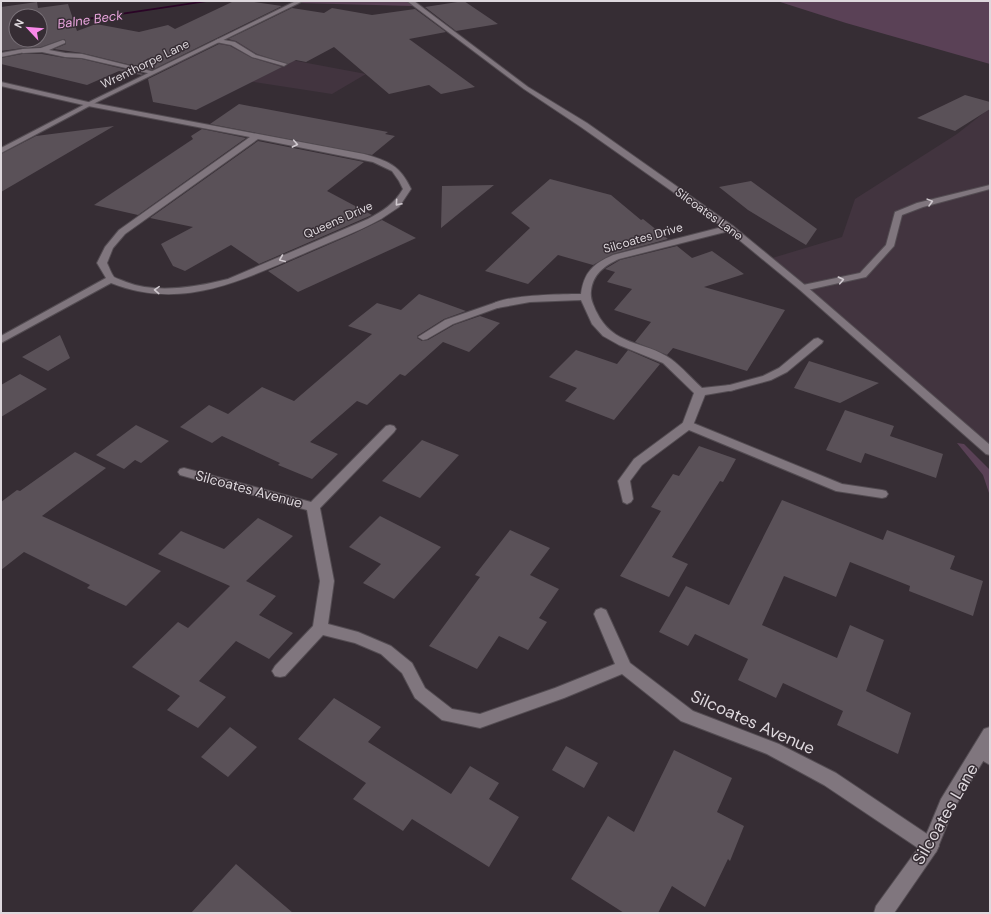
<svg xmlns="http://www.w3.org/2000/svg" width="991" height="914" viewBox="0 0 991 914" font-family="'DM Sans',sans-serif">
  <rect width="100%" height="100%" fill="#362d34"/>
  <!-- built -->
  <path fill="#42343f" d="M252 30 270 56 366 74 332 94 241 80V76L177 64Z
    M990 108V451L769 259 842 237 855 199 957 134Z"/>
  <!-- green -->
  <path fill="#5a4156" d="M300 1H410L415 6 295 3Z
    M777 1H990V64L846 23Z
    M957 443 964 444 990 470V496L983 475Z"/>
  <g fill="none" stroke-linecap="round" stroke-linejoin="round">
    <!-- stream -->
    <path fill="#2a0426" fill-rule="evenodd" d="M202 1H213L40 27V25Z"/>
  </g>
  <!-- building -->
  <path fill="#5a5158" fill-rule="evenodd" d="M234 1H247L282 6 152 70 82 53 54 49 66 44V41L64 39 41 47 23 48 1 51V7L37 2 38 8 68 4 77 31 96 24 139 32 168 25 175 29ZM16 16H40V40H16Z
    M464 1 498 24 456 31 425 7Z
    M292 8 324 13 332 8 372 15 415 9 446 32 409 39 475 87 441 94 429 85 389 94 334 47 306 62 296 60 288 64 257 54 236 41 228 39Z
    M219 44 230 46 252 58 282 67 196 110 153 102 148 79Z
    M22 54H42L65 58 82 59 144 74 141 75 119 71 87 85 1 64V58Z
    M965 95 990 102V109L955 131 917 118Z
    M239 104 388 132 385 134 395 136 372 155 210 124Z
    M114 126 1 192V154L36 136Z
    M202 129 246 138 138 215 94 205 193 139 191 136Z
    M258 141 364 162 327 191 372 215 259 264 231 245 185 271 173 266 161 244 193 227 150 218Z
    M550 179 611 195 641 220 643 219 668 239 613 254 593 265 558 255 528 284 485 271 530 228 511 213Z
    M751 181 817 229 806 245 748 210 719 187Z
    M494 185 441 228 442 186Z
    M382 220 416 238 298 292 268 271 353 234Z
    M677 246 692 258 712 251 744 274 704 287 785 310 747 371 673 348 667 355 635 342 651 322 614 310 632 289 607 282 615 272 605 269 620 260Z
    M419 294 466 311 444 319 417 336V338L422 341 428 340 454 325 480 316 500 323 469 352 443 342 405 376 400 374 367 405 357 401 310 442 338 454 312 479 278 465 280 463 222 436 212 443 180 427 209 405 228 414 262 387 294 401 372 334 348 326 377 303 401 310Z
    M60 335 70 358 48 371 22 357Z
    M576 350 617 364 628 350 660 364 614 420 565 401 577 388 549 377Z
    M809 361 879 383 840 403 794 388Z
    M20 374 47 389 1 417V385Z
    M845 410 894 426 890 436 943 454 936 478 865 453 861 463 826 450Z
    M136 425 169 441 141 463 135 460 124 469 96 455Z
    M422 440 459 455 420 498 382 481Z
    M699 446 736 459 723 482 720 481 672 557 688 564 669 597 620 576 661 511 651 507 673 474 679 476Z
    M75 452 106 468 42 516 161 571 126 606 87 588 90 585 24 552 1 570V502L17 490 20 491Z
    M782 500 883 540 887 530 955 556 950 569 983 581 973 616 909 591 910 586 850 562 836 597 784 576 762 625 837 658 850 625 884 640 866 691 911 713 898 754 837 725 843 711 783 683 776 698 738 680 748 659 695 634 688 646 659 632 686 586 729 605Z
    M380 516 441 547 394 599 363 583 381 564 349 547Z
    M258 518 293 536 246 581 276 596 259 615 293 633 269 659 236 641 199 681 226 697 198 728 167 710 180 696 132 667 178 622 188 628 230 586 158 554 181 531 224 549Z
    M510 530 550 548 530 575 559 589 539 618 547 622 528 650 499 636 477 669 429 646 480 577 475 575Z
    M334 698 381 727 368 742 451 794 470 766 499 783 489 799 519 817 489 867 412 819 403 831 353 799 366 783 298 739Z
    M230 727 257 747 228 777 201 757Z
    M566 746 598 763 584 788 552 770Z
    M674 750 732 778 717 812 744 826 730 861 728 859 705 907 672 886 658 913H624L571 879 608 816 634 832Z
    M236 864 293 913H191Z"/>
  <g fill="none" stroke-linecap="round" stroke-linejoin="round">
    <!-- lane casing -->
    <g stroke="#534c52" stroke-width="2">
      <path id="lane" d="M218 39 235 42 256 55 287 64 284 66 252 57 231 45 216 42 215 41Z
        M23 49 25 50V52L1 57V53Z
        M990 185V189L923 207 902 215 894 246 866 277 803 291 798 288 803 285 860 273 886 245 895 212 917 203Z
        M497 302 502 305 500 307 453 324 427 339 423 340 418 337 445 320Z
        M818 338 823 341 822 343 787 372 771 380 730 391 726 390 724 388 726 386 763 376 779 368 814 339Z
        M688 421 842 484 882 490 886 491 888 494 886 497 882 498 836 491 689 430 642 465 630 481 633 499 631 502 627 504 623 502 618 481 634 459 684 422Z"/>
    </g>
    <!-- street casing -->
    <g stroke="#534c52" stroke-width="2">
      <path id="street" d="M63 40 65 41V43L49 50 65 53 82 54 155 72 152 74 82 58 65 57 42 52 23 53 20 51 23 49 41 48Z
        M1 82 88 102 364 154C388 161 400 165 411 189L399 207 381 219C356 233 329 242 303 254 240 281 181 311 111 283L1 343V336L106 278 97 263 105 247 119 230 250 137 88 106 1 86ZM258 139 373 162 392 171 399 181 403 189C394 204 383 211 368 219L228 279C197 287 156 294 126 282 122 280 117 279 114 277 111 273 109 267 107 263L113 248 125 234Z
        M730 225 733 226 734 228 733 230 619 259C604 266 593 274 591 291 590 299 593 304 596 311 613 347 644 340 671 359 682 367 692 379 702 388L730 385 734 386 736 388 734 390 705 395 692 428H684L682 425 694 393 663 363 619 345 603 336 592 324 581 300 530 302 497 308 492 305C501 295 565 294 581 294 584 272 593 264 613 255Z
        M390 425 394 426 396 429 394 432 320 508 334 581 328 624 358 632 391 646 412 663 425 688 452 709 480 714 555 688 615 664 594 614 596 610 601 608 606 610 630 663 693 711 779 744 836 773 936 840 939 846 936 852 930 855 924 852 824 785 767 754 681 721 622 674 564 698 480 728 442 720 415 698 402 673 381 654 355 643 323 635 285 676 280 677 275 676 272 671 275 666 313 626 320 581 307 510 180 475 178 472 180 469 184 468 311 502 386 426Z
        M981 744 990 748V765L975 756 973 751 975 746Z"/>
    </g>
    <!-- secondary casing -->
    <g stroke="#534c52" stroke-width="2">
      <path id="secondary" d="M296 1H303L97 102 1 153V148L93 100Z
        M407 1H414L528 87 587 123 733 226 806 286 990 445V455L986 454 800 290 727 230 581 127 524 89Z
        M990 727V750L953 810 936 852 894 913H874L876 906 924 840 941 799 984 729Z"/>
    </g>
    <!-- lane -->
    <use href="#lane" fill="#80767e" fill-rule="evenodd"/>
    <!-- street -->
    <use href="#street" fill="#80767e" fill-rule="evenodd"/>
    <!-- secondary -->
    <use href="#secondary" fill="#80767e" fill-rule="evenodd"/>
  </g>
  <!-- one-way arrows -->
  <defs><path id="oneway-chevron" d="M-2-3.5L2.5 0L-2 3.5" fill="none" stroke-width="1.6" stroke-linecap="round" stroke-linejoin="round"/></defs>
  <g stroke="#d0c9cf">
    <use href="#oneway-chevron" transform="translate(295 144) rotate(11)"/>
    <use href="#oneway-chevron" transform="translate(930 202) rotate(-15)"/>
    <use href="#oneway-chevron" transform="translate(398 203) rotate(131)"/>
    <use href="#oneway-chevron" transform="translate(282 259) rotate(157)"/>
    <use href="#oneway-chevron" transform="translate(841 280) rotate(-12)"/>
    <use href="#oneway-chevron" transform="translate(157 290) rotate(-177)"/>
  </g>
  <g text-anchor="middle" stroke-width="3" stroke-linejoin="round" paint-order="stroke">
    <!-- far-street labels -->
    <g font-size="12" fill="#ded8dd" stroke="#362d34">
      <text transform="translate(145 64) rotate(-26)" y="4">Wrenthorpe Lane</text>
      <text transform="translate(709 214) rotate(36)" y="4">Silcoates Lane</text>
      <text transform="translate(338 220) rotate(-24)" y="4">Queens Drive</text>
      <text transform="translate(643 238) rotate(-16)" y="4">Silcoates Drive</text>
    </g>
    <!-- far-water labels -->
    <g font-size="13" font-style="italic" fill="#e8a4dd" stroke="#362d34">
      <text transform="translate(90 19) rotate(-8)" y="5">Balne Beck</text>
    </g>
    <!-- street labels -->
    <g font-size="14" fill="#ded8dd" stroke="#362d34">
      <text transform="translate(249 489) rotate(15)" y="5">Silcoates Avenue</text>
    </g>
    <!-- near-street labels -->
    <g font-size="17" fill="#ded8dd" stroke="#362d34">
      <text transform="translate(753 722) rotate(24)" y="6">Silcoates Avenue</text>
      <text transform="translate(945 814) rotate(-60)" y="6">Silcoates Lane</text>
    </g>
  </g>
  <!-- border -->
  <rect width="991" height="914" fill="none" stroke="#ded8dd" stroke-width="4"/>
  <!-- north arrow -->
  <g transform="translate(28 28) rotate(296)"><circle r="19" fill="#362d34" stroke="#797178"/>
  <path d="M0-3L7 15L0 10L-7 15Z" fill="#f988e9"/>
  <text y="-6" font-size="11" font-weight="bold" text-anchor="middle" fill="#ded8dd">N</text>
  </g>
</svg>
